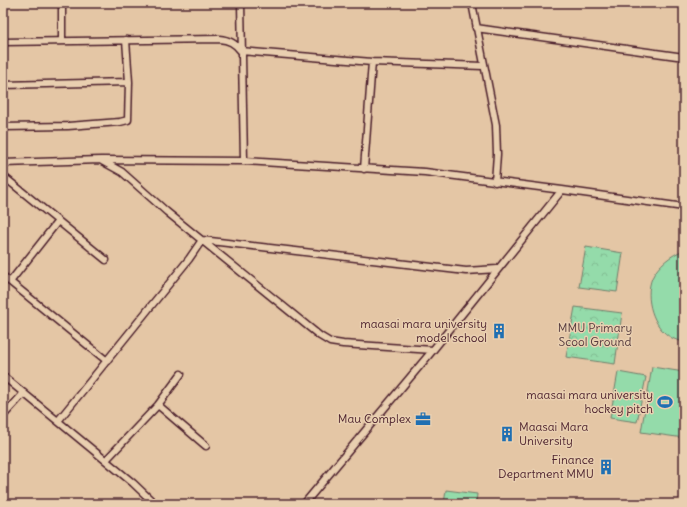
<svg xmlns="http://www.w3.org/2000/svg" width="687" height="507" viewBox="0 0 687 507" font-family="Delius,sans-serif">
  <defs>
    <pattern id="forest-crowns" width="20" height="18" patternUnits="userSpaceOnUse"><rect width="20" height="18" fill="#94dbaa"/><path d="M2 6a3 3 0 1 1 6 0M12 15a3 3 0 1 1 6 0" fill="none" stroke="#81bc92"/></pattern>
  </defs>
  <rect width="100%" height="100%" fill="#e4c6a5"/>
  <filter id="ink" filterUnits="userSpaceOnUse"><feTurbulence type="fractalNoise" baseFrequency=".025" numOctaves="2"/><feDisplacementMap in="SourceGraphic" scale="8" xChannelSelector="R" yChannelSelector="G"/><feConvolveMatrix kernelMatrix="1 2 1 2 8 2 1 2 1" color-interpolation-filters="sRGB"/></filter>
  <g filter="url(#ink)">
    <!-- forest -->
    <path fill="url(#forest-crowns)" stroke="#6f7d6a" d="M586 247 623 253 617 292 579 287Z
      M575 307 622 313 615 364 566 357Z"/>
    <!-- pitch -->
    <path fill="#94dbaa" stroke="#6f7d6a" d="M684 250V342C680 341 676 340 672 338 653 328 644 298 652 278 658 265 671 255 684 250Z
      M652 367 684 372V438L641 432Z
      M618 372 646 377 637 422 610 418Z
      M446 490 477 494 476 504H444Z"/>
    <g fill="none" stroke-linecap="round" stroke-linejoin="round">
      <!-- street casing -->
      <g stroke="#4a1f2b" stroke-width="9">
        <path id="street" d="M62 3V40
          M241 3 244 161
          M472 3 496 125 497 154 495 182
          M476 28 684 57
          M3 42 219 39C229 40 235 43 241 51L372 62 483 66
          M3 85 129 82
          M3 127 68 126 120 122 128 120 129 82 126 40
          M102 161 122 172 167 212 320 336 330 342 343 344 433 350
          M3 163 101 160 244 161 425 172 562 190
          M364 169 372 62
          M3 176 106 260
          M3 276 107 361
          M10 282 58 221
          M3 376 133 483 155 504
          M158 405 206 446
          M3 416 24 393
          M58 421 189 259 202 240 466 271 497 269
          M106 460 158 405 181 374
          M304 504 433 350 562 190 684 207"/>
      </g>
      <!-- street -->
      <use href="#street" stroke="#e9cfb0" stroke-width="6"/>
    </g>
  </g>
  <!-- icons -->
  <defs>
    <g id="building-bare" transform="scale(1.2)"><path d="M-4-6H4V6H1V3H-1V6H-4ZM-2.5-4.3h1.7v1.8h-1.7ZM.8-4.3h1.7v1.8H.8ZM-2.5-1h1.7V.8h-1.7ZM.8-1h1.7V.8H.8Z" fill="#1f6fb2" stroke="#e9cfb0" stroke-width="2.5" paint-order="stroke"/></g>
    <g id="stadium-bare" transform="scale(1.2)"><path d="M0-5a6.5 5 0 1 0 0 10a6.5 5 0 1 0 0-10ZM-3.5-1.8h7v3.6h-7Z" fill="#1f6fb2" stroke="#e9cfb0" stroke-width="2.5" paint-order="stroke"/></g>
    <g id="office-bare" transform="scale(1.2)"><path d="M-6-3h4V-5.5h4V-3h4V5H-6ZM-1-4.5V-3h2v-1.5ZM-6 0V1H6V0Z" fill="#1f6fb2" stroke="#e9cfb0" stroke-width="2.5" paint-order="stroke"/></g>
  </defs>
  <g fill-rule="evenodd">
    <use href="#building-bare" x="499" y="331"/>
    <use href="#stadium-bare" x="665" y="402"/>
    <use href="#office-bare" x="423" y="419"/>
    <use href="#building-bare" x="507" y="434"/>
    <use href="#building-bare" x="606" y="467"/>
  </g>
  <g text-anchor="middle" stroke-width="3" stroke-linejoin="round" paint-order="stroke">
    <!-- poi labels -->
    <g font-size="12" fill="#4a1f2b" stroke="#e9cfb0" text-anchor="end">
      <text x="487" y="328">maasai mara university<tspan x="487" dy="14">model school</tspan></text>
      <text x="653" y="399">maasai mara university<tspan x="653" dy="14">hockey pitch</tspan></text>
      <text x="411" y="423">Mau Complex</text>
      <text x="519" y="431" text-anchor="start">Maasai Mara<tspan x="519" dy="14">University</tspan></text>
      <text x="594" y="464">Finance<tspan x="594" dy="14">Department MMU</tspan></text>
    </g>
    <!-- park labels -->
    <g font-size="12" fill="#553b3e" stroke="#e9cfb0">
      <text x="595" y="332">MMU Primary<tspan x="595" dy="14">Scool Ground</tspan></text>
    </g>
  </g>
  <!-- margin -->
  <rect width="687" height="507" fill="none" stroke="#e9cfb0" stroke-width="16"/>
  <rect x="8" y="8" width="671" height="491" fill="none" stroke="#4a1f2b" stroke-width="1.5" filter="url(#ink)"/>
</svg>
